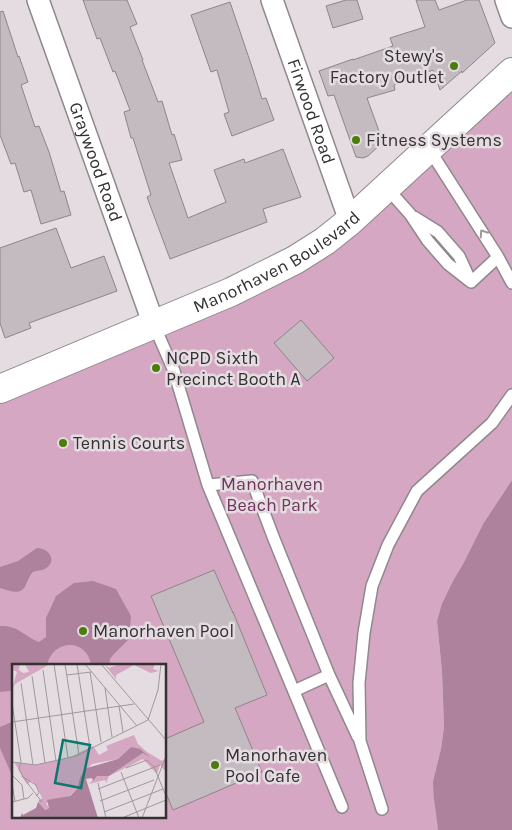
<svg xmlns="http://www.w3.org/2000/svg" width="512" height="830" viewBox="0 0 512 830" font-family="Karla,sans-serif">
  <rect width="100%" height="100%" fill="#e5dce1"/>
  <!-- green -->
  <path fill="#d5a7c2" fill-rule="evenodd" d="M512 72V480L483 524 463 564 454 579 437 621 442 672 444 727 434 800 438 830H0V388L295 260ZM14 665H165V816H14Z"/>
  <!-- water -->
  <path fill="#ae829c" d="M512 480V830H438L434 800 433 782 441 749 444 727 442 672 437 621 442 604 454 579 463 564 483 524Z
    M37 548C49 548 58 561 45 569 41 571 37 570 33 572 30 575 29 578 27 582 22 597 11 591 0 588V567L18 561Z
    M93 581 116 589 131 616 129 639 113 655 110 659 109 665H91C87 638 53 639 47 665H14V690L10 691 0 692V626C18 625 24 636 39 642L46 637V618L56 596 74 583Z
    M14 721V780L0 748V727Z"/>
  <!-- building -->
  <path fill="#c3bbc0" stroke="#8d8589" d="M83 0H127L137 24 130 27 143 60H142L158 102 162 101 172 135 174 134 182 160 169 163 188 218 226 202 214 170 244 159 245 163 283 149 301 197 263 209 267 222 170 259 147 197 151 195 133 138H131L124 112 130 110 115 71 113 72 100 38 97 39Z
    M346 0H357L363 19 333 28 326 6Z
    M416 0H435L439 10 467 0H479L495 43 462 73V71L440 90 433 70 394 85 395 90 367 98 383 142 368 156 363 158 356 157 334 95 328 96 319 71 353 59V60L393 46 390 38 425 27Z
    M230 2 253 70 262 99 266 98 274 120 232 136 224 114 229 112 217 70 211 72 191 15Z
    M3 11 18 57 19 56 28 82 21 85 35 127 39 126 49 152 61 192 64 191 71 215 41 224 31 190 24 192 15 163 11 164 0 135V12Z
    M56 228 71 268 104 256 117 291 29 323 31 328 5 338 0 323V248Z
    M301 320 334 358 307 381 274 343Z
    M214 570 233 613V612L267 695 235 708 262 772 173 810 165 791V739L204 722 151 596Z"/>
  <g fill="none" stroke-linecap="round" stroke-linejoin="round">
    <!-- lane casing -->
    <g stroke="#90888c" stroke-width="14">
      <path id="lane" d="M429 149 498 257 471 282
        M386 187 410 214 428 241 448 264 471 282
        M414 217 438 232 459 256 470 280
        M498 257 512 283
        M154 325 174 371 208 485 342 807
        M208 485 252 481 274 539 329 675 294 691
        M329 675 358 737
        M382 809 360 741 359 683 364 633 372 586 388 545 417 491 492 423 512 395"/>
    </g>
    <!-- street casing -->
    <g stroke="#90888c" stroke-width="24">
      <g id="street">
        <path id="s1" d="M38 0 154 325"/>
        <path id="s2" d="M272 0 350 221"/>
        <path d="M506 0 512 17"/>
      </g>
    </g>
    <!-- secondary casing -->
    <g stroke="#90888c" stroke-width="30">
      <g id="secondary">
        <path id="s3" d="M0 389 231 292 295 260 325 241 350 221 512 72"/>
      </g>
    </g>
    <!-- lane -->
    <use href="#lane" stroke="#fff" stroke-width="11"/>
    <!-- street -->
    <use href="#street" stroke="#fff" stroke-width="21"/>
    <!-- secondary -->
    <use href="#secondary" stroke="#fff" stroke-width="28"/>
  </g>
  <!-- one-way arrows -->
  <defs><path id="oneway-chevron" d="M-2-3.5L2.5 0L-2 3.5" fill="none" stroke-width="1.6" stroke-linecap="round" stroke-linejoin="round" transform="scale(1.25)"/></defs>
  <use stroke="#9a9899" href="#oneway-chevron" transform="translate(483 233) rotate(-123)"/>
  <!-- markers -->
  <g fill="#4a7d0c" stroke="#e5dce1" stroke-width="2">
    <circle cx="454" cy="66" r="5"/>
    <circle cx="356" cy="140" r="5"/>
    <circle cx="156" cy="368" r="5"/>
    <circle cx="63" cy="443" r="5"/>
    <circle cx="83" cy="631" r="5"/>
    <circle cx="215" cy="765" r="5"/>
  </g>
  <g text-anchor="middle" stroke-width="5" stroke-linejoin="round" paint-order="stroke">
    <!-- poi labels -->
    <g font-size="18" fill="#343133" stroke="#e5dce1" text-anchor="start">
      <text x="444" y="62" text-anchor="end">Stewy's<tspan x="444" dy="21">Factory Outlet</tspan></text>
      <text x="366" y="146">Fitness Systems</text>
      <text x="166" y="364">NCPD Sixth<tspan x="166" dy="21">Precinct Booth A</tspan></text>
      <text x="73" y="449">Tennis Courts</text>
      <text x="93" y="637">Manorhaven Pool</text>
      <text x="225" y="761">Manorhaven<tspan x="225" dy="21">Pool Cafe</tspan></text>
    </g>
    <!-- street labels -->
    <g font-size="18" fill="#343133" stroke="#e5dce1">
      <text dy="6" stroke="none"><textPath href="#s2" startOffset="118">Firwood Road</textPath></text>
      <text dy="6" stroke="none"><textPath href="#s1" startOffset="172">Graywood Road</textPath></text>
      <text dy="6" stroke="none"><textPath href="#s3" startOffset="305">Manorhaven Boulevard</textPath></text>
    </g>
    <!-- park labels -->
    <g font-size="18" fill="#6f355a" stroke="#e5dce1">
      <text x="272" y="490">Manorhaven<tspan x="272" dy="21">Beach Park</tspan></text>
    </g>
  </g>
  <!-- overview -->
  <g transform="translate(12 664)">
    <rect width="154" height="154" fill="#e5dce1"/>
    <path d="M0 0H8L7 6 11 9 17 8 13 0H38L3 20 0 25 5 8 0 5ZM92 0 97 4 108 0H143L141 5 147 7 139 9 122 1 104 11V15ZM122 71 126 80 135 88 150 97 154 94V108L148 101 145 110 131 95 97 112 94 119 93 116 77 120 85 112H97L131 89 119 83 106 95 80 100 68 113 65 125 57 132 34 139 37 144 32 146 26 138 30 134 26 125 20 117 15 120 2 98 21 101 56 94 81 82 87 91 96 86 94 82Z" fill="#d5a7c2"/>
    <path d="M119 83 128 85 139 94 131 89 97 112H85L81 117 80 114 74 115 86 154H8L10 149 11 151 24 144 26 138 33 146 37 144 35 136 58 132 65 125 68 113 75 104 106 95Z" fill="#ae829c"/>
    <path fill="none" stroke="#9e989b" stroke-width="1" d="M42 0 56 94M53 0 67 91M65 0 78 84M73 0 125 62M89 0 154 76M31 6 44 97M78 8 89 78M55 11 79 8M20 12 33 99M9 19 21 101M93 24 100 73M0 39 9 98 7 105 11 113M107 42 111 68M136 56 146 26 149 0M0 58 122 40M0 98 24 101 64 92 136 56M114 104 135 96 142 103 154 132M109 108 127 154M0 111 10 121 12 135M10 112 30 138 27 136M11 113 24 121 27 129 24 132M86 119 94 154M0 120 3 137M86 125 148 101M88 137 142 116M0 138 16 134 21 129M92 148 151 125M110 154 154 136M130 154 154 92"/>
    <path fill="#0f766e" fill-opacity="0.15" stroke="#0f766e" stroke-width="2.5" d="M51 76 78 81 69 124 43 119Z"/>
    <rect width="154" height="154" fill="none" stroke="#343133" stroke-width="2.5"/>
  </g>
</svg>
